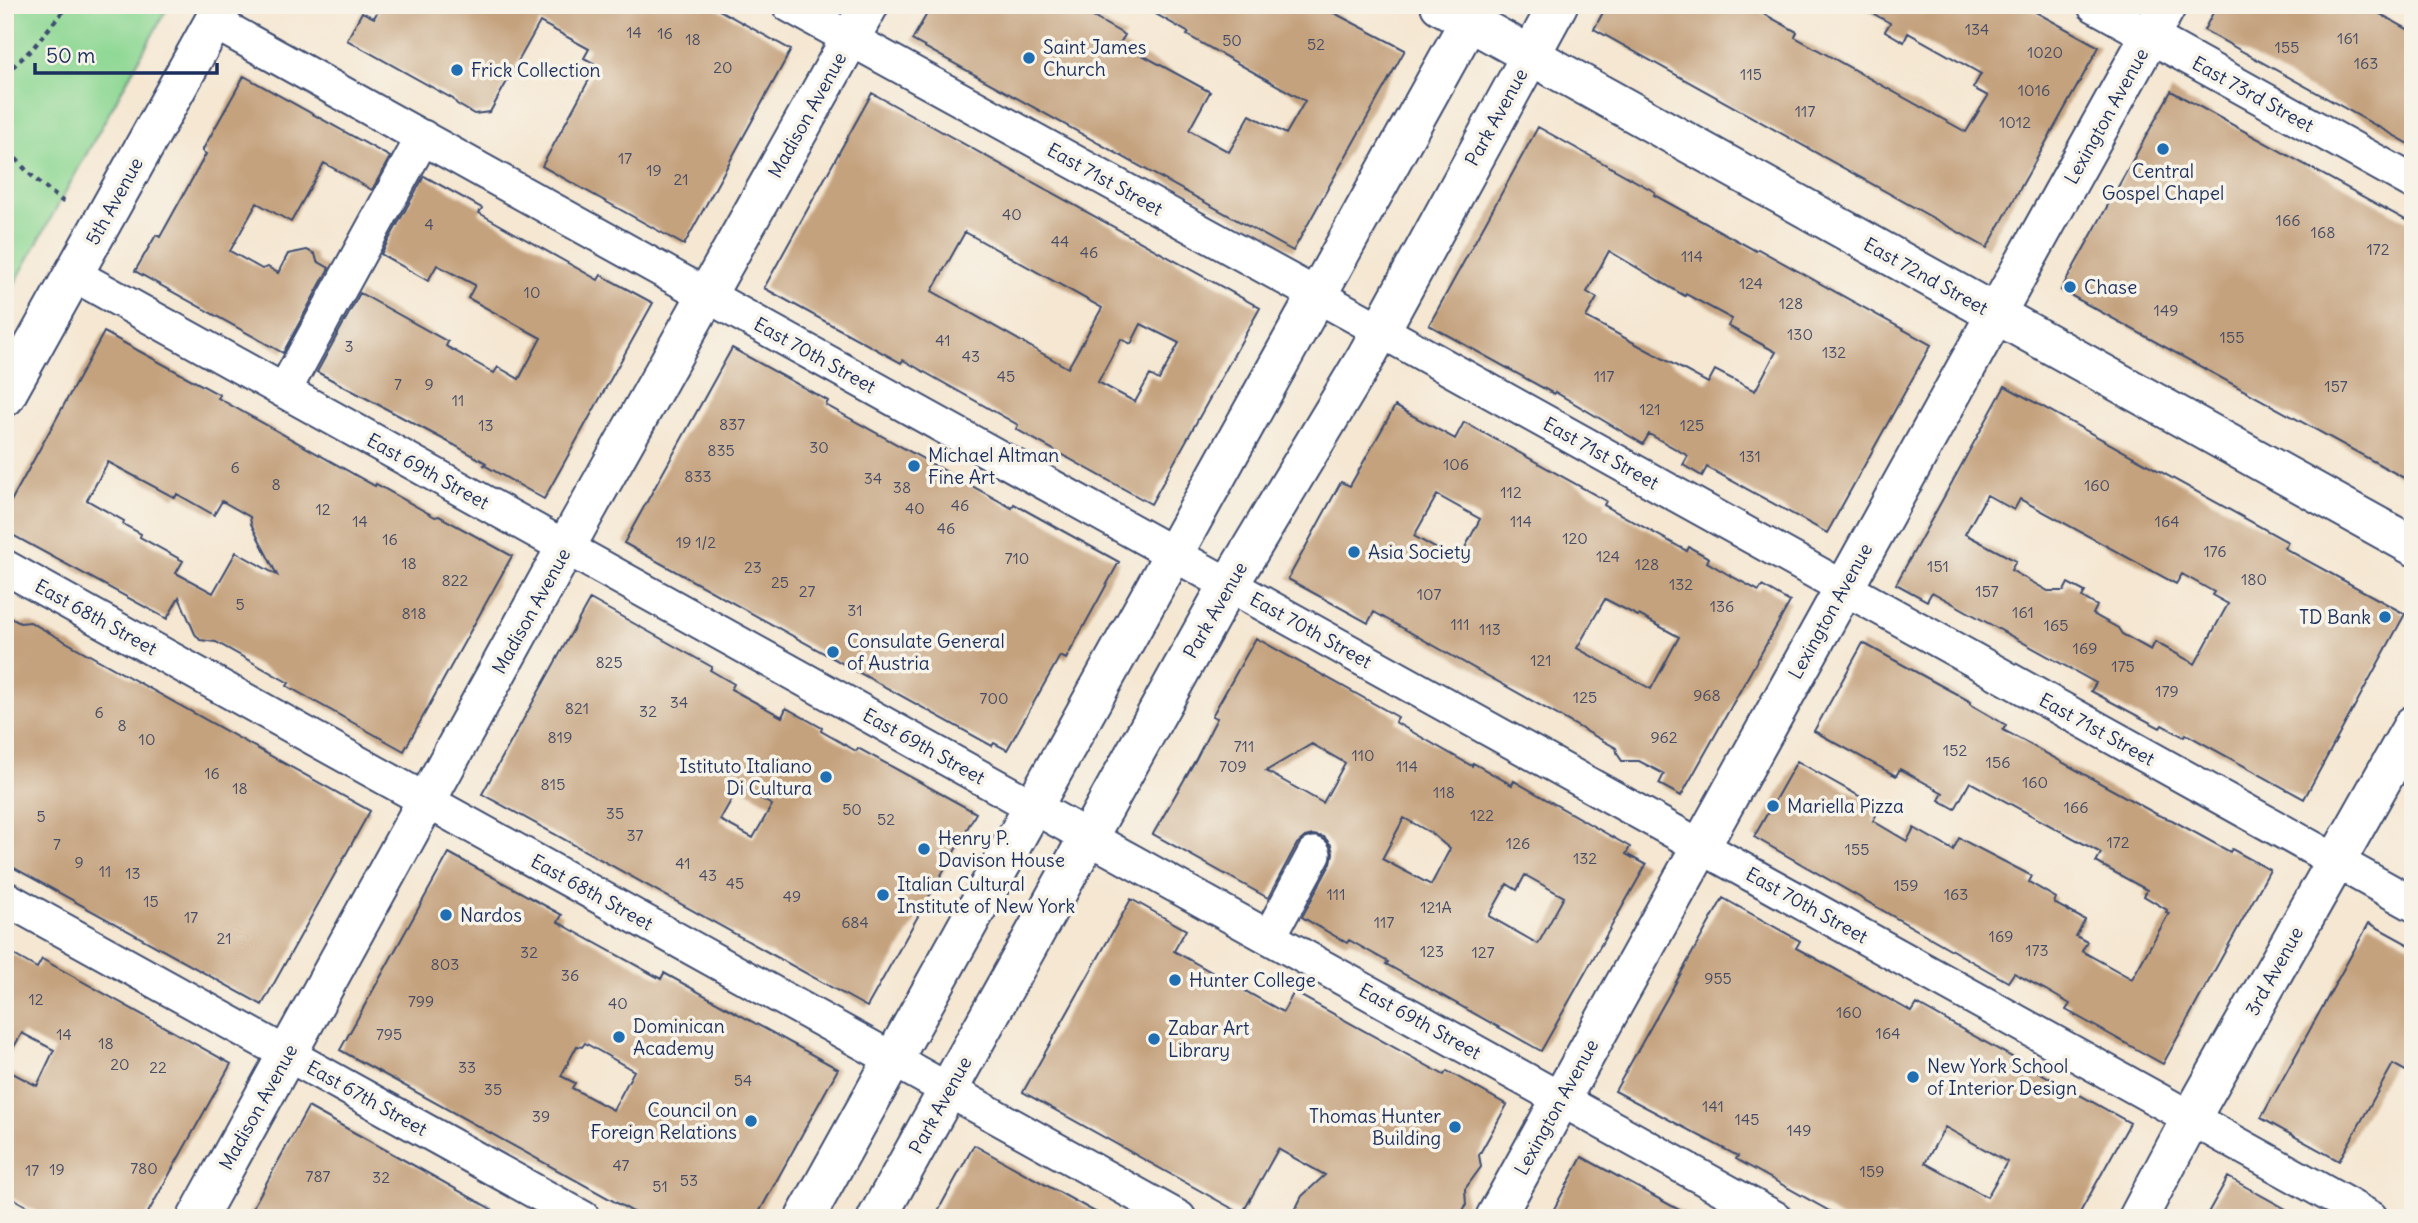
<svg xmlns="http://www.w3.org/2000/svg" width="2418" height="1223" viewBox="0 0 2418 1223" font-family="Delius,sans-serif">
  <rect width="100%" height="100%" fill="#f7f3e8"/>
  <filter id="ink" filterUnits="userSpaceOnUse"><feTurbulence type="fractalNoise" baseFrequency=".0143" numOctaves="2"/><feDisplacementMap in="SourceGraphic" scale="14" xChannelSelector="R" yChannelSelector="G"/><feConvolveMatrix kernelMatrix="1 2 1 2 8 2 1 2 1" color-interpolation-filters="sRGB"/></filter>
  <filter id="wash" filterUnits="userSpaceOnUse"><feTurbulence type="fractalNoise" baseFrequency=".00686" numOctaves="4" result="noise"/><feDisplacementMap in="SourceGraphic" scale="28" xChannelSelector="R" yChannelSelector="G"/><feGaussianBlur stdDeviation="1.57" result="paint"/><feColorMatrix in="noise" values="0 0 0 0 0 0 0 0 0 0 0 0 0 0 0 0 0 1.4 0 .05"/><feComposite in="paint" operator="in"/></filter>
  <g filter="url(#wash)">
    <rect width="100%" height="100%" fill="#f5e7d2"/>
    <!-- green -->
    <path fill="#8fd894" stroke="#558479" stroke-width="2" d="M5 5H169L5 301Z"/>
    <g id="blocks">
      <!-- building -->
      <path fill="#c4a27e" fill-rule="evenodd" d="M381 5H710L791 50 684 245 542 166 597 65 584 58 589 49 540 22 490 112 474 114 457 104 453 99 347 40 362 12 374 18Z
        M932 5H1072L1125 35 1120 43 1210 92 1189 130 1229 152 1250 115 1286 134 1305 101 1187 35 1189 33 1140 5H1319L1405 50 1293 251 912 40Z
        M1607 5H1748L1797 32 1795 37 1966 132 1988 96 1973 88 1981 74 1908 33 1904 42 1885 31 1890 23 1858 5H2023L2099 47 1987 248 1594 29Z
        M2217 5H2364L2413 32V146L2204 30Z
        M244 76 390 157 372 190 324 163 291 222 257 203 230 251 262 269 268 267 278 273 288 254 307 250 315 254 317 261 329 268 283 353 135 271 156 235 160 237 206 154 202 151Z
        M2171 91 2413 224V483L2061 290Z
        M872 93 1260 308 1151 504 1016 429 1018 425 903 360 901 363 764 288ZM965 232 1102 308 1068 368 932 291ZM1141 324 1179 343 1159 380 1150 375 1135 402 1098 382 1121 339 1131 344Z
        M1538 127 1655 192 1654 195 1756 251 1758 249 1931 345 1827 533 1707 467 1702 476 1683 465 1688 456 1649 434 1643 444 1555 392 1554 394 1429 325ZM1609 251 1685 296 1686 294 1732 319 1728 326 1776 352 1755 391 1715 370 1708 383 1586 317 1597 298 1587 292Z
        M424 176 482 208 479 213 598 280 601 275 653 303 544 499 484 465 486 463 454 445 317 372 360 293 448 342 446 346 494 373 498 367 519 379 541 338 468 298 475 285 437 265 428 281 381 254Z
        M104 332 220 395 218 398 375 486 376 484 435 517 439 516 512 556 404 751 287 686 289 683 216 642 200 640 195 634 179 597 167 619 5 531V512ZM108 462 175 498 177 494 214 515 222 501 250 517 251 524 277 575 236 552 213 593 176 573 183 561 140 537 141 534 123 524 124 521 87 500Z
        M732 348 828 401 826 405 1012 508 1014 504 1119 562 1066 659 1060 656 1007 750 994 743 992 746 624 543Z
        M2005 386 2288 542 2284 548 2405 614 2304 799 2186 734 2184 737 2162 725 2160 728 2091 691 2096 683 1932 592 1927 601 1896 584ZM1987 495 2014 510 2020 499 2176 584 2182 574 2214 592 2212 595 2228 604 2195 664 2155 642 2151 650 2122 634 2118 628 2093 614 2097 606 2082 597 2085 592 2068 583 2064 591H2048L2011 570 2016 561 1965 534Z
        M1395 406 1455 439 1464 422 1606 501 1604 505 1687 551 1689 547 1709 558 1707 562 1729 575 1759 591 1762 586 1790 602 1681 796 1659 784 1664 774 1639 761H1622L1618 755 1616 748 1374 612 1368 623 1288 579 1341 482 1350 486ZM1437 495 1480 519 1458 561 1414 536ZM1605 599 1638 616 1639 615 1679 637 1651 689 1577 648Z
        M590 599 712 667 710 670 734 684 731 689 782 717 786 708 822 728 821 731 856 751 858 748 976 813 867 1007 482 794ZM739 786 772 805 753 838 720 820Z
        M5 615 20 623 30 622 370 811 262 1005 5 863Z
        M1256 638 1398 717 1395 722 1472 766 1473 763 1512 785 1514 781 1630 847 1626 854 1646 865 1541 1051 1386 964 1388 962 1349 940 1347 943 1302 917 1331 863 1333 853 1331 845 1324 837 1313 835 1305 837 1297 844 1268 898 1153 834 1196 759 1217 718 1212 716ZM1312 744 1345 763 1323 803 1266 771ZM1404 818 1431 833 1450 849 1431 885 1382 859ZM1525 875 1564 897 1538 944 1489 916 1507 884 1517 890Z
        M1863 643 1971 702 1970 704 2006 725 2003 730 2022 740 2158 815 2172 820 2230 852 2232 849 2270 870 2163 1064 2066 1010 2070 1004 2046 990 2014 973 2008 982 1754 837 1797 761 1880 808 1873 821 1907 841 1914 828 1953 850 1959 838 2032 876 2029 882 2056 898 2054 903 2085 920 2076 936 2087 942 2082 951 2132 979 2169 913 2166 912 2167 910 2144 896 2147 890 2096 862 2101 853 1970 782 1955 809 1939 800 1943 793 1900 769 1896 776 1814 731Z
        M449 853 562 915 558 922 579 934 661 979 664 973 838 1069 756 1218H644L340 1050ZM585 1043 634 1071 613 1110 572 1088 575 1083 561 1076 577 1046 582 1047Z
        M1723 898 1800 941 1796 948 1835 969 1912 1012 1917 1004 2130 1123 2077 1218H1842L1736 1159 1738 1156 1615 1091ZM1945 1127 2007 1162 1987 1197 1925 1163Z
        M1131 899 1186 930 1174 951 1283 1012 1294 992 1444 1075 1447 1071 1507 1105 1479 1155 1481 1167 1465 1189 1466 1205 1459 1218H1291L1302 1196 1325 1175 1278 1149 1242 1214 1023 1092Z
        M2369 923 2413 947V1075L2393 1064 2339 1161 2261 1118Z
        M5 950 37 968 42 959 231 1064 145 1218H48L5 1194V1069L37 1086 54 1050 22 1033 5 1062Z
        M308 1107 422 1170 507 1218H247Z
        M974 1145 1006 1163 1106 1218H934Z
        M1582 1157 1694 1218H1549Z
        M2228 1177 2302 1218H2205Z"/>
    </g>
  </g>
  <g filter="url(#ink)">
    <use href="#blocks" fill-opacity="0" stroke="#3c4b6f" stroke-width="2"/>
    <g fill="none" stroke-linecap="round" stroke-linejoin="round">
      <!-- minor casing -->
      <g stroke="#3c4b6f" stroke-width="37">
        <path id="minor" d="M789 5 1380 330 2413 904
          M2094 5 2413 182
          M214 22 2371 1218
          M73 274 1775 1218
          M284 391 423 137
          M5 567 1179 1218
          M5 898 583 1218
          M1269 937 1314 854"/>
      </g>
      <!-- major casing -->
      <g stroke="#3c4b6f" stroke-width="42">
        <path id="major" d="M1440 5 2413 546
          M5 397 223 5
          M197 1218 578 525 869 5
          M805 1218 1478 5
          M877 1218 1217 605 1366 357 1558 5
          M1495 1218 2167 5
          M2138 1218 2191 1118 2413 725"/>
      </g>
      <!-- path -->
      <path stroke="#3c4b6f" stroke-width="4.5" stroke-dasharray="5 5" stroke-linecap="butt" d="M5 74 33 48 68 5
        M5 142C20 169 42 185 66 204"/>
      <!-- minor -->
      <use href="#minor" stroke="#fff" stroke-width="33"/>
      <!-- major -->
      <use href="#major" stroke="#fff" stroke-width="38"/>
    </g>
  </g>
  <!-- markers -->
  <g fill="#1f6fb2" stroke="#f7f3e8" stroke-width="2.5">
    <circle cx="1029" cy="58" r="7"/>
    <circle cx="457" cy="70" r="7"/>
    <circle cx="2163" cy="149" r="7"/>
    <circle cx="2070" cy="287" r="7"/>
    <circle cx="914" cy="466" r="7"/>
    <circle cx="1354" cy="552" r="7"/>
    <circle cx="2385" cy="617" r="7"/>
    <circle cx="833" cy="652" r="7"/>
    <circle cx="826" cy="777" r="7"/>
    <circle cx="1773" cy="806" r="7"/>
    <circle cx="924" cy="849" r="7"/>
    <circle cx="883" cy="895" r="7"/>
    <circle cx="446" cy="915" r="7"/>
    <circle cx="1175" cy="980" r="7"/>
    <circle cx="619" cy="1037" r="7"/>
    <circle cx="1154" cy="1039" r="7"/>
    <circle cx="1913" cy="1077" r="7"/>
    <circle cx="751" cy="1121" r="7"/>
    <circle cx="1455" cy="1127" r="7"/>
  </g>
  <g text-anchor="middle" stroke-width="7" stroke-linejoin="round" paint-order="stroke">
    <!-- number labels -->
    <g font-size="16" fill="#454c66">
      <text x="1977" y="35">134</text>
      <text x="634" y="38">14</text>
      <text x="665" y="39">16</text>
      <text x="2348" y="44">161</text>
      <text x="693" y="45">18</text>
      <text x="1232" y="46">50</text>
      <text x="1316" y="50">52</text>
      <text x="2287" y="53">155</text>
      <text x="2045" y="58">1020</text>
      <text x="2366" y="69">163</text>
      <text x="723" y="73">20</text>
      <text x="1751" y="80">115</text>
      <text x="2034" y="96">1016</text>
      <text x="1805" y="117">117</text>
      <text x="2015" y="128">1012</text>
      <text x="625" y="164">17</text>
      <text x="654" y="176">19</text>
      <text x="681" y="185">21</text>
      <text x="1012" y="220">40</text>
      <text x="2288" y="226">166</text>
      <text x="429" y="230">4</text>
      <text x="2323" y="238">168</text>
      <text x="1060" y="247">44</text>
      <text x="2378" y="255">172</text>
      <text x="1089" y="258">46</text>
      <text x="1692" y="262">114</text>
      <text x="1751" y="289">124</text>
      <text x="532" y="298">10</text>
      <text x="1791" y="309">128</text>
      <text x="2166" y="316">149</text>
      <text x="1800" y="340">130</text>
      <text x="2232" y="343">155</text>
      <text x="943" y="346">41</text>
      <text x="349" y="352">3</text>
      <text x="1834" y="358">132</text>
      <text x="971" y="362">43</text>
      <text x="1006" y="382">45</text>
      <text x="1604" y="382">117</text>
      <text x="398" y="390">7</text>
      <text x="429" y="390">9</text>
      <text x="2336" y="392">157</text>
      <text x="458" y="406">11</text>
      <text x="1650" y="415">121</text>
      <text x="732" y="430">837</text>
      <text x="486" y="431">13</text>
      <text x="1692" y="431">125</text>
      <text x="819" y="453">30</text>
      <text x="721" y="456">835</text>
      <text x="1750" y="462">131</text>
      <text x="1456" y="470">106</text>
      <text x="235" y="473">6</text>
      <text x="698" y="482">833</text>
      <text x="873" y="484">34</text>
      <text x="276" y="490">8</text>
      <text x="2097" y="491">160</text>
      <text x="902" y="493">38</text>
      <text x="1511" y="498">112</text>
      <text x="960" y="511">46</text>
      <text x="915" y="514">40</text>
      <text x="323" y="515">12</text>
      <text x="360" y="527">14</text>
      <text x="1521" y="527">114</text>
      <text x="2167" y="527">164</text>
      <text x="946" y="534">46</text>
      <text x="1575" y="544">120</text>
      <text x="390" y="545">16</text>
      <text x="696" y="548">19 1/2</text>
      <text x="2215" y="557">176</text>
      <text x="1608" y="562">124</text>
      <text x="1017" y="564">710</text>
      <text x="409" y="569">18</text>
      <text x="1647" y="570">128</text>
      <text x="1938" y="572">151</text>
      <text x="753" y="573">23</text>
      <text x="2254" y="585">180</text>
      <text x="455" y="586">822</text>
      <text x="780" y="588">25</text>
      <text x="1681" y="590">132</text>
      <text x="807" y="597">27</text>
      <text x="1987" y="597">157</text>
      <text x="1429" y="600">107</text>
      <text x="240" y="610">5</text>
      <text x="1722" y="612">136</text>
      <text x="855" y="616">31</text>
      <text x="2023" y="618">161</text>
      <text x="414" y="619">818</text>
      <text x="1460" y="630">111</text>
      <text x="2056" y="631">165</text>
      <text x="1490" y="635">113</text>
      <text x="2085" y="654">169</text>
      <text x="1541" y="666">121</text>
      <text x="609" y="668">825</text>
      <text x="2123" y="672">175</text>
      <text x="2167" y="697">179</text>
      <text x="1707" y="701">968</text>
      <text x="1585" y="703">125</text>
      <text x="994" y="704">700</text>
      <text x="679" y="708">34</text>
      <text x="577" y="714">821</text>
      <text x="648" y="717">32</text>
      <text x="99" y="718">6</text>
      <text x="122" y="731">8</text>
      <text x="560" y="743">819</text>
      <text x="1664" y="743">962</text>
      <text x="147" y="745">10</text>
      <text x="1244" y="752">711</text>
      <text x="1955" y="756">152</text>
      <text x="1363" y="761">110</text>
      <text x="1998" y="768">156</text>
      <text x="1233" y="772">709</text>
      <text x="1407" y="772">114</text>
      <text x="212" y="779">16</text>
      <text x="2035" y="788">160</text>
      <text x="553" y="790">815</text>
      <text x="240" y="794">18</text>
      <text x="1444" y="798">118</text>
      <text x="2076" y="813">166</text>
      <text x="852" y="815">50</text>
      <text x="615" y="819">35</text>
      <text x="1482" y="821">122</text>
      <text x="41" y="822">5</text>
      <text x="886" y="825">52</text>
      <text x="635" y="841">37</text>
      <text x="2118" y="848">172</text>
      <text x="1518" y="849">126</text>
      <text x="57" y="850">7</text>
      <text x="1857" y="855">155</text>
      <text x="1585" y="864">132</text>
      <text x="79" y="868">9</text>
      <text x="683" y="869">41</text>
      <text x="105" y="877">11</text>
      <text x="133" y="879">13</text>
      <text x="708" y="881">43</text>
      <text x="735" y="889">45</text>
      <text x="1906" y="891">159</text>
      <text x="1336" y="900">111</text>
      <text x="1956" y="900">163</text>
      <text x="792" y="902">49</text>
      <text x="151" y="907">15</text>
      <text x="1436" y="913">121A</text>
      <text x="191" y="923">17</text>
      <text x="855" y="928">684</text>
      <text x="1384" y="928">117</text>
      <text x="2001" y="942">169</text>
      <text x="224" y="944">21</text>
      <text x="2037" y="956">173</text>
      <text x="1432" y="957">123</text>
      <text x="529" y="958">32</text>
      <text x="1483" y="958">127</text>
      <text x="445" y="970">803</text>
      <text x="570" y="981">36</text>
      <text x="1718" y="984">955</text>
      <text x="36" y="1005">12</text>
      <text x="421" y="1007">799</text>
      <text x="618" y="1009">40</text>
      <text x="1849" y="1018">160</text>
      <text x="1888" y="1039">164</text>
      <text x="64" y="1040">14</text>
      <text x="389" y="1040">795</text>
      <text x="106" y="1049">18</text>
      <text x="120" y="1070">20</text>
      <text x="158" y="1073">22</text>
      <text x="467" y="1073">33</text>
      <text x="743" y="1086">54</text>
      <text x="493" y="1095">35</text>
      <text x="1713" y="1112">141</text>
      <text x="541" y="1122">39</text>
      <text x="1747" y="1125">145</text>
      <text x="1799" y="1136">149</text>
      <text x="621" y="1171">47</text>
      <text x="144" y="1174">780</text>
      <text x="57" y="1175">19</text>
      <text x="32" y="1176">17</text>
      <text x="1872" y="1177">159</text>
      <text x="318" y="1182">787</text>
      <text x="381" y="1183">32</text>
      <text x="689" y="1186">53</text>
      <text x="660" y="1192">51</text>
    </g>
    <!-- poi labels -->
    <g font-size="19" fill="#1b2f5e" stroke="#f7f3e8" text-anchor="start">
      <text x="1043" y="54">Saint James<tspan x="1043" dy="22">Church</tspan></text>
      <text x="471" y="77">Frick Collection</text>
      <text x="2163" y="178" text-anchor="middle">Central<tspan x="2163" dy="22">Gospel Chapel</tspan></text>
      <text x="2084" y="294">Chase</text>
      <text x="928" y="462">Michael Altman<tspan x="928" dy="22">Fine Art</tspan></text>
      <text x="1368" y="559">Asia Society</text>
      <text x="2371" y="624" text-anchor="end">TD Bank</text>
      <text x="847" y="648">Consulate General<tspan x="847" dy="22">of Austria</tspan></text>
      <text x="812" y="773" text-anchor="end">Istituto Italiano<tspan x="812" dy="22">Di Cultura</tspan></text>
      <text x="1787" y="813">Mariella Pizza</text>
      <text x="938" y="845">Henry P.<tspan x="938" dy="22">Davison House</tspan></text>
      <text x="897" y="891">Italian Cultural<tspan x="897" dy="22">Institute of New York</tspan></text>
      <text x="460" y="922">Nardos</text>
      <text x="1189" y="987">Hunter College</text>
      <text x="633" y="1033">Dominican<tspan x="633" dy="22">Academy</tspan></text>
      <text x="1168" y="1035">Zabar Art<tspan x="1168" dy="22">Library</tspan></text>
      <text x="1927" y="1073">New York School<tspan x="1927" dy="22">of Interior Design</tspan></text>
      <text x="737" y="1117" text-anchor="end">Council on<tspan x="737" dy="22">Foreign Relations</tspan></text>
      <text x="1441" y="1123" text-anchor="end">Thomas Hunter<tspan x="1441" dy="22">Building</tspan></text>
    </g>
    <!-- street labels -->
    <g font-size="19" fill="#1b2f5e" stroke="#f7f3e8">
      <text transform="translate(2253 94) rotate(29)" y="7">East 73rd Street</text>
      <text transform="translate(807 115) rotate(-61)" y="7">Madison Avenue</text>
      <text transform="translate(2106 116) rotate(-61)" y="7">Lexington Avenue</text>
      <text transform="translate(1496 117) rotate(-61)" y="7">Park Avenue</text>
      <text transform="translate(1105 179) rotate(29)" y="7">East 71st Street</text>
      <text transform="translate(114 201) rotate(-61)" y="7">5th Avenue</text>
      <text transform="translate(1926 276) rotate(29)" y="7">East 72nd Street</text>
      <text transform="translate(815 355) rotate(29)" y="7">East 70th Street</text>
      <text transform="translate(1601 453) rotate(29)" y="7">East 71st Street</text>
      <text transform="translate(428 471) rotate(29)" y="7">East 69th Street</text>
      <text transform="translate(1215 610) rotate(-60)" y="7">Park Avenue</text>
      <text transform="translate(531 611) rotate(-61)" y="7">Madison Avenue</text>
      <text transform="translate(1830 611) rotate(-61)" y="7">Lexington Avenue</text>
      <text transform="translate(96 617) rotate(29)" y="7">East 68th Street</text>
      <text transform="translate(1311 630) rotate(29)" y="7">East 70th Street</text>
      <text transform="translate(2097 729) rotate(29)" y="7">East 71st Street</text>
      <text transform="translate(924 746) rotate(29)" y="7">East 69th Street</text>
      <text transform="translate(592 892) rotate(29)" y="7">East 68th Street</text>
      <text transform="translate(1807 905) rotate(29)" y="7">East 70th Street</text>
      <text transform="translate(2274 971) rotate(-61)" y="7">3rd Avenue</text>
      <text transform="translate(1420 1021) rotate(29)" y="7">East 69th Street</text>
      <text transform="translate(367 1098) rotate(29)" y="7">East 67th Street</text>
      <text transform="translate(940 1105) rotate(-61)" y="7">Park Avenue</text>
      <text transform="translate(258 1107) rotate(-61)" y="7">Madison Avenue</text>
      <text transform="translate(1556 1107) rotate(-61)" y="7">Lexington Avenue</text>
    </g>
  </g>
  <!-- margin -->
  <rect width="2418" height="1223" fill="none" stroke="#f7f3e8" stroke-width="28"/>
  <!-- scale -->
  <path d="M35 63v10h182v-10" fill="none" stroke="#1b2f5e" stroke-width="3.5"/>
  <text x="46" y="63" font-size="21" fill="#1b2f5e" stroke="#f7f3e8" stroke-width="5" paint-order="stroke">50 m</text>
</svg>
